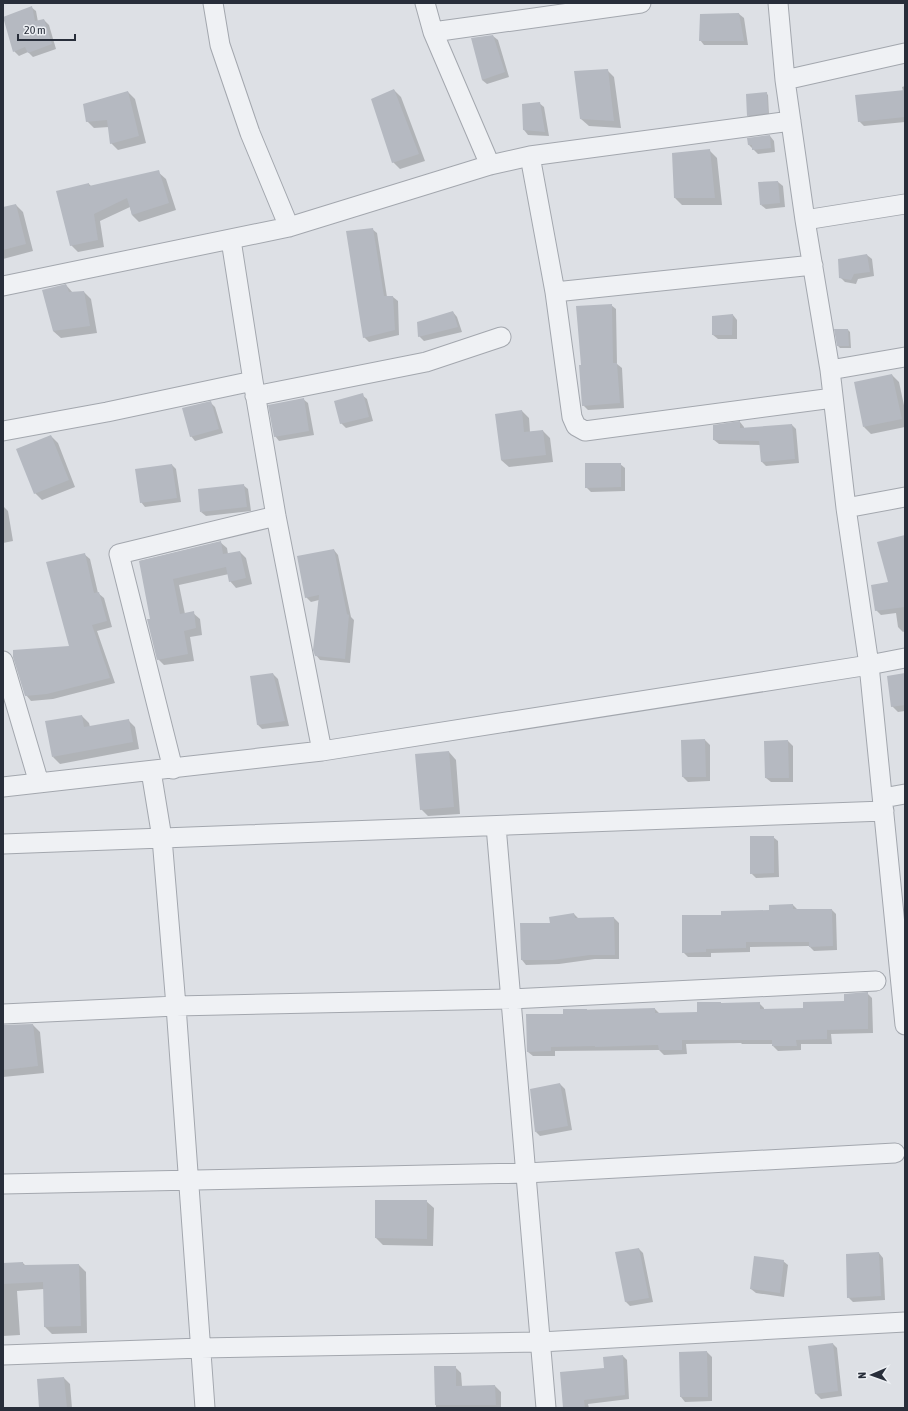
<svg xmlns="http://www.w3.org/2000/svg" width="908" height="1411" viewBox="0 0 908 1411" font-family="'Asap Condensed',sans-serif">
  <rect width="100%" height="100%" fill="#dde0e5"/>
  <!-- shadow -->
  <path fill="#0003" d="M31 7 36 11 38 22 44 20 49 25 56 49 33 57 28 52 19 56 14 51Z
    M739 14 744 18 748 45H704L700 40Z
    M493 36 498 40 509 77 487 84 482 80Z
    M607 70 614 77 621 128 589 126 581 119Z
    M905 86V122L864 126 859 121 903 91 902 87Z
    M394 90 401 97 425 161 400 169 393 162Z
    M128 92 135 99 146 143 118 150 111 143 109 127 94 128 87 121Z
    M766 93 768 95 769 115 750 117 748 115Z
    M539 103 544 107 549 136 528 135 524 130Z
    M770 136 774 141 775 152 758 154 749 145Z
    M709 150 717 158 722 205H682L675 198Z
    M158 172 166 179 176 210 139 222 132 215 130 207 100 221 104 247 78 252 71 245 89 184 92 187Z
    M778 182 783 186 785 207 766 209 761 205Z
    M16 205 23 212 33 251 3 259V208Z
    M372 229 377 233 387 297H393L398 301 399 335 369 342 364 337Z
    M867 255 872 259 874 276 858 279 856 284 845 282 840 277Z
    M66 285 73 293 84 292 91 299 97 333 61 338 53 331Z
    M611 305 616 309 617 364 622 368 624 408 588 410 583 405 582 366Z
    M453 312 457 317 462 332 424 341 419 336Z
    M733 315 737 320V339H718L713 335Z
    M848 330 850 332 851 348H840L838 346Z
    M892 375 899 382 905 410V427L871 434 864 427Z
    M362 395 367 399 373 421 346 428 341 423Z
    M303 399 308 403 314 435 279 441 275 436Z
    M210 402 215 407 223 433 195 441 191 436Z
    M522 411 529 418 530 432 543 431 550 438 553 462 509 467 501 460Z
    M740 422 744 427V429L792 425 796 429 799 463 766 466 762 462 760 445 719 444 714 440Z
    M51 436 58 443 75 487 42 500 35 493Z
    M620 464 625 468V491L591 492 586 487Z
    M172 465 176 469 181 502 145 507 141 502Z
    M243 485 248 489 251 511 206 516 201 512Z
    M3 506 8 511 13 541 3 543Z
    M905 536V631L903 632 898 627 896 613 881 615 876 610 889 583Z
    M220 542 227 548 228 554 240 552 246 558 252 584 236 588 230 581 229 574 179 585 185 614 193 613 200 619 202 635 190 637 194 661 164 665 158 659 140 561Z
    M334 550 338 555 351 617 354 620 350 663 320 660 316 655 319 600 311 602 306 597Z
    M84 554 90 559 98 593 104 598 112 627 97 631 115 683 53 699 31 701 26 695 70 646Z
    M273 674 278 679 289 726 262 729 258 725Z
    M905 674V711L898 712 892 706Z
    M82 716 89 723 90 727 128 720 135 727 139 749 60 764 53 757Z
    M705 740 710 745V781L688 782 683 777Z
    M788 741 793 746V782H771L766 778Z
    M449 752 456 760 460 814 428 816 421 809Z
    M773 837 778 841 779 877 756 878 751 873Z
    M793 905 798 910H832L836 914 837 950 814 951 809 946 750 947V952L711 953V957H688L683 952 770 911Z
    M574 914 579 919 614 918 619 923V959H595L559 964 526 965 522 960 551 924Z
    M867 993 872 998 873 1033 831 1034 832 1044H801V1050L778 1051 773 1046V1044H742L741 1043 686 1044 687 1054 664 1055 659 1050 555 1051V1056H533L528 1052 564 1015V1010L655 1009 660 1014 698 1013 722 1004 759 1003 764 1008V1010L804 1009 845 1002Z
    M3 1025H33L40 1032 44 1073 3 1077Z
    M560 1084 565 1089 572 1130 540 1136 536 1132Z
    M426 1201 434 1208 433 1246 383 1245 376 1238Z
    M639 1249 643 1253 653 1302 630 1306 626 1302Z
    M879 1253 883 1258 885 1300 853 1302 848 1297Z
    M783 1261 788 1265 784 1297 756 1293 751 1289Z
    M23 1263 26 1266 79 1265 86 1272 87 1333 52 1334 45 1327 44 1289 17 1291 20 1335 3 1336V1264Z
    M833 1344 837 1348 842 1396 821 1399 816 1394 809 1347Z
    M707 1352 712 1357V1401L685 1402 681 1397Z
    M623 1356 627 1360 629 1399 588 1404 589 1408H564L605 1369Z
    M435 1367H455L461 1373 462 1386H495L501 1392V1408H436Z
    M64 1378 70 1384 72 1408H40Z"/>
  <!-- building -->
  <path fill="#b5b9c1" d="M32 6 35 21 44 19 52 44 28 53 25 47 13 52 3 17Z
    M739 13 744 41H699L700 14Z
    M493 35 505 72 482 80 471 38Z
    M608 69 614 121 580 119 574 71Z
    M394 89 419 154 392 163 371 99Z
    M905 90V117L858 122 855 95Z
    M128 91 139 136 110 144 107 120 86 122 83 104Z
    M767 92 768 113 747 116 746 94Z
    M540 102 545 132 523 130 522 104Z
    M770 135 771 148 752 150V145H748L747 138Z
    M710 149 715 198H674L672 153Z
    M159 170 169 203 132 215 127 198 94 214 98 240 70 246 56 191 89 183V186Z
    M778 181 780 203 760 205 758 182Z
    M16 204 26 244 3 250V207Z
    M373 228 384 296H393L395 330 363 338 346 231Z
    M867 254 870 272 854 274 851 280 839 278 838 259Z
    M66 284 69 292 84 291 90 326 53 331 42 290Z
    M612 304 613 363H617L620 403 582 406 579 365H581L576 306Z
    M453 311 458 327 418 337 417 322Z
    M733 314 732 335H712V316Z
    M834 329H848L849 346H837Z
    M892 374 902 419 863 427 854 382Z
    M363 393 369 417 340 424 334 401Z
    M304 398 309 431 274 437 268 405Z
    M211 401 219 429 190 437 182 408Z
    M522 410 524 432 543 430 546 455 501 460 495 414Z
    M740 421V428L792 424 795 459 761 462 759 441 713 440V425Z
    M51 435 69 480 34 494 16 449Z
    M585 463H621V487L585 488Z
    M172 464 177 498 140 503 135 469Z
    M244 484 247 507 200 512 198 489Z
    M905 535V607L875 611 871 585 888 582 877 542Z
    M221 541 223 554 240 551 246 578 229 582 226 567 173 579 180 614 194 611 196 628 184 631 188 654 157 660 147 619H150L139 561Z
    M334 549 347 614 349 615 345 659 315 656 313 650 319 595 305 598 297 556Z
    M85 553 94 593 99 592 107 621 92 625 110 678 47 694 25 696 13 657V650L69 646 46 562Z
    M273 673 285 721 257 725 250 676Z
    M905 673V705L891 707 887 676Z
    M82 715 84 727 129 719 133 742 52 757 45 721Z
    M705 739 706 777H682L681 740Z
    M788 740 789 778H765L764 741Z
    M449 751 454 807 420 810 415 754Z
    M750 836H774V873L750 874Z
    M793 904V909H832L833 946 809 947V942H746V948L706 949V952L682 953V915H721V911L769 910V905Z
    M574 913 575 918 614 917 615 955H590L553 960H521L520 923H550L549 917Z
    M868 992V1029L827 1030V1039L796 1040 797 1046H772V1040H682V1050H659L658 1045 595 1047V1046L551 1047V1051L527 1052 526 1014H563V1009H587V1010L655 1008V1013L697 1012V1002H721V1003L760 1002V1009L803 1008V1002L844 1001V994Z
    M33 1024 38 1066 3 1070V1025Z
    M560 1083 568 1126 535 1132 530 1089Z
    M375 1200H427V1239L375 1238Z
    M639 1248 649 1298 625 1302 615 1252Z
    M879 1252 881 1296 847 1298 846 1254Z
    M754 1256 784 1260 780 1293 750 1289Z
    M23 1262V1265L79 1264 81 1326 44 1327 43 1282 3 1284V1263Z
    M833 1343 838 1391 815 1394 808 1346Z
    M707 1351 708 1397H680L679 1352Z
    M623 1355 625 1395 584 1400 585 1408H563L560 1372 604 1368 603 1357Z
    M434 1366H456V1386L495 1385 496 1405H435Z
    M64 1377 67 1408H39L37 1379Z"/>
  <g fill="none" stroke-linecap="round" stroke-linejoin="round">
    <!-- street casing -->
    <g stroke="#a3a7ae" stroke-width="21">
      <path id="street" d="M213 3 220 45 250 133 289 227
        M425 3 433 32 490 165
        M778 3 785 80 805 220 830 370 846 508 869 665 905 1025
        M433 32 641 3
        M785 80 905 53
        M530 156 791 121
        M805 220 905 204
        M231 240 253 381 276 516 322 751
        M3 286 289 227 490 165 530 156 555 292 572 417 576 426 585 431 833 398
        M555 292 813 265
        M830 370 905 357
        M255 396 426 362 501 337
        M3 431 107 412 253 381
        M846 508 905 497
        M3 661 39 783
        M173 769 119 554 276 516
        M151 771 162 838 176 1006 205 1408
        M3 787 322 751 869 665 905 658
        M883 798 905 794
        M496 826 546 1408
        M3 844 884 811
        M3 1014 176 1006 511 999 876 981
        M3 1184 526 1173 895 1153
        M3 1355 201 1348 540 1342 905 1322"/>
    </g>
    <!-- street -->
    <use href="#street" stroke="#eff1f4" stroke-width="19"/>
  </g>
  <!-- border -->
  <rect width="908" height="1411" fill="none" stroke="#282e3a" stroke-width="8"/>
  <!-- north arrow -->
  <g transform="translate(872 1375) rotate(268)" stroke="#eceff3" stroke-width="3" paint-order="stroke">
  <path d="M0-3L7 15L0 10L-7 15Z" fill="#282e3a"/>
  <text y="-6" font-size="11" font-weight="bold" text-anchor="middle" fill="#282e3a">N</text>
  </g>
  <!-- scale -->
  <path d="M18 34v6h57v-6" fill="none" stroke="#282e3a" stroke-width="2"/>
  <text x="24" y="34" font-size="12" fill="#282e3a" stroke="#eceff3" stroke-width="3" paint-order="stroke">20 m</text>
</svg>
